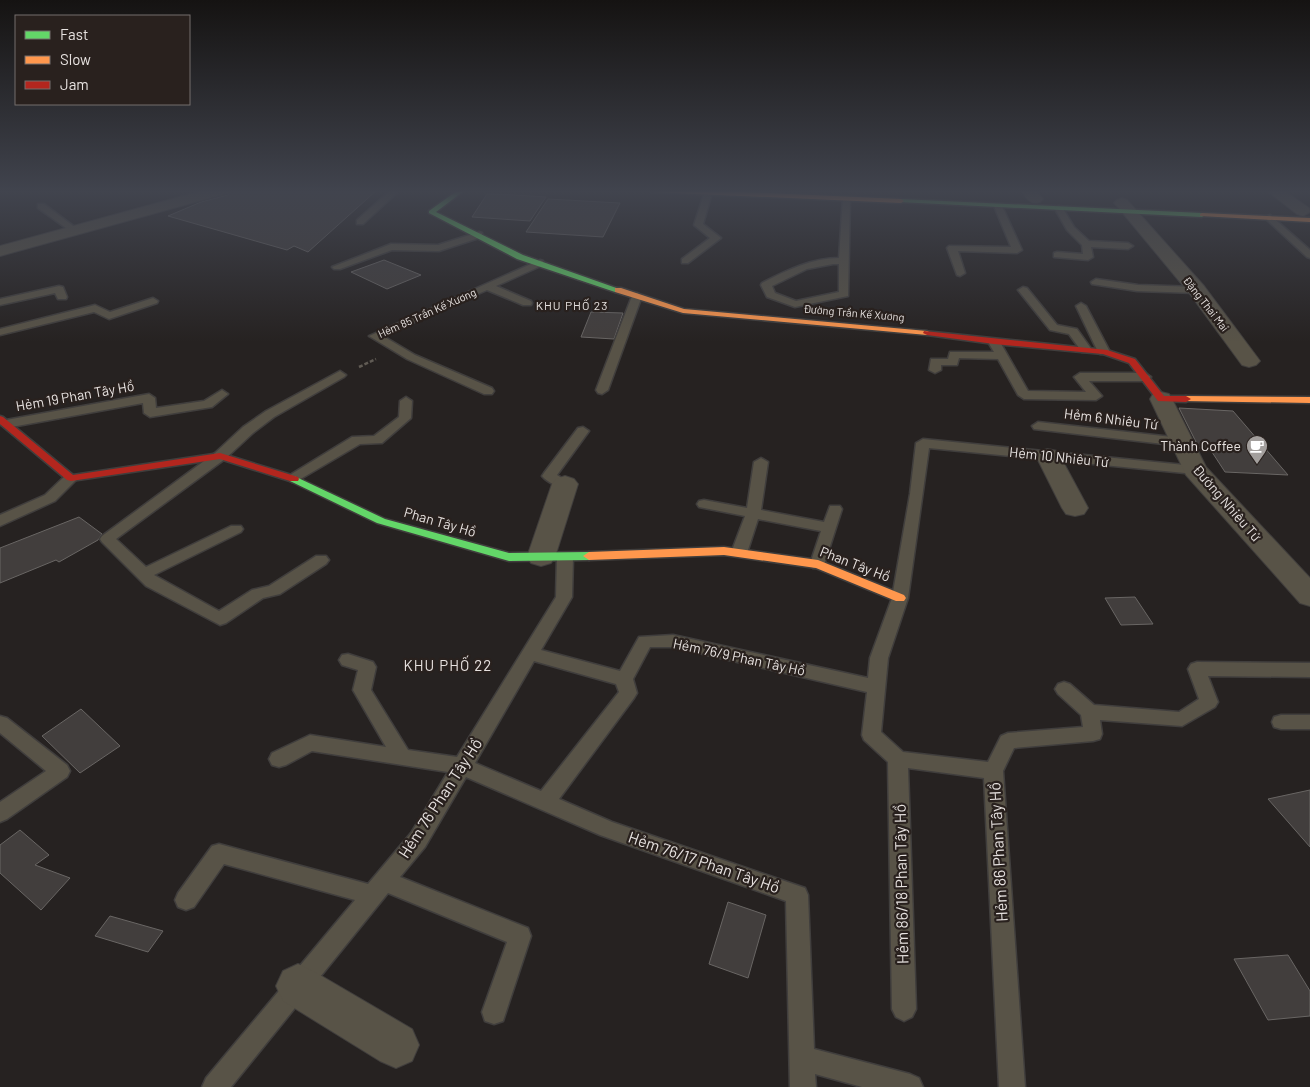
<svg xmlns="http://www.w3.org/2000/svg" width="1310" height="1087" viewBox="0 0 1310 1087" font-family="Barlow,sans-serif">
  <rect width="100%" height="100%" fill="#262221"/>
  <!-- building -->
  <path fill="#423e3d" stroke="#696664" d="M232 190H377L308 252 294 246 287 250 168 216 201 202 228 195Z
    M487 194 515 195 546 197 530 221 472 217Z
    M548 199 620 203 603 237 526 232Z
    M384 260 421 275 387 289 351 272Z
    M591 312 623 313 614 339 581 337Z
    M1179 408 1233 411 1288 475 1225 472 1210 449 1199 448Z
    M79 517 102 534 98 540 59 562 56 560 0 583V548Z
    M1135 597 1153 624 1121 625 1105 598Z
    M81 709 120 746 80 773 42 736Z
    M1310 790V847L1268 799Z
    M20 830 49 855 35 865 70 878 41 910 0 873V845Z
    M728 902 766 915 748 978 709 964Z
    M110 916 163 931 148 952 95 936Z
    M1288 955 1310 991V1016L1268 1020 1234 959Z"/>
  <g fill="none" stroke-linecap="round" stroke-linejoin="round">
    <!-- lane casing -->
    <g stroke="#403e3d" stroke-width="3">
      <path id="lane" d="M391 190H400L363 224H357V220Z
        M705 191 712 193 703 224 721 238 688 263H682V259L710 238 694 225Z
        M843 197 850 199 848 296 795 307 767 297 761 285 762 283C787 270 812 258 839 258ZM833 264H839V292L796 301 775 293 772 286 807 269Z
        M38 204H44L80 231 79 233H73L38 208Z
        M995 204 1002 206 1022 250 1017 253 958 251 965 273 960 276 957 275 947 248 949 246 1011 247 994 206Z
        M1059 206 1062 207 1074 227 1089 241 1128 243 1133 246 1128 249 1091 247 1093 257 1088 260 1054 257V253L1057 252 1083 254 1082 245 1067 230 1055 209Z
        M1270 215 1310 250V258L1307 257 1267 220V216Z
        M479 232 482 233V237L439 251 392 250 340 269H334L332 267 391 244 438 245Z
        M540 260 543 261V265L496 286 531 301 532 303 531 305H523L487 290 383 336 415 355 492 388 494 391 492 394H484L407 359 369 336Z
        M1096 279 1138 285 1197 287 1202 290 1197 293 1137 291 1092 284 1091 282Z
        M59 286 63 287 67 297 66 299H58L55 293 0 305V299Z
        M1023 287 1027 288 1057 325 1077 329 1092 350 1090 352H1082L1069 334 1050 330 1018 290Z
        M637 293 642 296 608 390 602 394 598 393 596 390 632 296Z
        M153 298 158 301 157 303 109 319 94 312 0 335V329L95 305 110 312Z
        M1081 303 1086 306 1110 352 1108 354H1100L1098 352 1076 306Z
        M994 339 1000 342 1028 391 1086 392 1074 377 1080 373H1145L1151 377 1145 381H1089L1102 396 1096 400 1024 399 1018 395 998 359 959 358 957 365H941V370L935 373 929 370 931 359H948L950 352H994L988 342Z
        M340 371 346 375 344 377 274 417 253 433 225 459 116 539 146 567 231 526H241L243 529 241 532 154 575 219 611 252 590 269 586 316 556H326L329 560 326 564 280 594 263 598 226 623 220 625 146 586 102 542 100 539 102 536 215 453 243 427 266 411Z
        M222 390 228 394 212 407 150 417 144 413 143 403 6 428 0 424 2 421 6 420 149 394 155 398 156 408 204 401Z
        M406 397 412 401 411 418 382 443 360 444 297 481 292 482 285 478 352 437 374 436 399 417 400 401Z
        M1038 422 1181 438 1188 442 1181 446 1034 429 1032 426Z
        M583 427 589 431 557 475 572 484 570 487C561 489 548 483 542 476L544 473 578 428Z
        M923 439 1195 466 1202 470 1195 474 929 448 908 598 888 658 881 732 903 752 988 762 1001 736 1008 733 1083 727 1081 715 1058 694 1055 689 1058 684 1064 682 1070 684 1094 705 1179 712 1199 699 1188 669 1191 664 1197 662 1310 663V677L1208 676 1218 702 1215 707 1182 726 1100 720 1102 734 1100 739 1093 741 1014 748 1003 771 1025 1087H999L984 778 908 768 916 1009 912 1017 904 1021 896 1017 892 1009 888 762 864 740 862 735 867 692 673 647H650L633 679 637 693 634 698 559 799 612 822 805 888 808 895 814 1049 910 1074 919 1078 923 1087H862L815 1074 816 1087H790L786 901 600 835 466 777 425 847 400 877 528 928 531 936 503 1021 494 1024 485 1021 482 1012 507 942 388 893 231 1087H202L206 1078 355 900 224 864 194 907 186 910 178 907 175 900 178 893 212 846 219 844 368 884 411 833 448 772 312 751 286 765 279 767 272 765 269 759 272 753 310 735 386 747 353 690 358 670 342 665 339 660 342 655 348 654 373 662 376 667 371 690 408 750 457 757 556 597 557 557 560 553H570L573 557 572 597 541 650 620 671 639 637 673 635 868 678 870 658 892 598 910 494 916 443ZM534 661 616 684 619 692 541 791 475 763Z
        M761 458 768 462 761 510 824 522 830 506H840L842 509 823 568H813L810 564 821 531 758 519 747 553 744 556H734L731 553 745 516 699 507 697 504 699 501 704 500 747 508 754 462Z
        M71 474 78 478 55 501 0 526V515L45 495 66 475Z
        M1281 715H1310V729H1281L1274 727 1272 722 1274 717Z
        M0 716 7 718 67 765 70 771 67 777 7 819 0 822V802L46 771 0 733Z"/>
    </g>
    <!-- street casing -->
    <g stroke="#403e3d" stroke-width="2">
      <path id="street" d="M205 190H230L228 193 0 256V246Z
        M1021 190H1036L1043 199 1040 202C1030 205 1026 198 1021 190Z
        M1266 190H1283L1309 208 1310 212 1303 216 1297 214Z
        M1122 198 1127 200 1204 286 1260 361 1256 365 1249 367 1242 365 1190 294 1117 206 1114 203 1117 200Z
        M1161 392 1169 394 1172 399 1206 467 1310 578V606L1300 603 1186 475 1150 399 1153 394Z
        M1048 449 1057 451 1060 456 1088 508 1084 514 1075 516 1066 514 1062 508 1036 456 1039 451Z
        M565 476 574 479 578 484 555 557 551 563 541 566 531 563 527 557 552 484 556 479Z
        M298 964 313 971 412 1029 419 1045 412 1061 396 1068 380 1061 283 1001 276 986 283 971Z"/>
    </g>
    <!-- fast casing -->
    <g stroke="#403e3d" stroke-width="3">
      <path id="fast" d="M458 190H465L436 212 523 255 622 290 615 292 517 259 429 213V211Z
        M901 199 1202 213 1205 215 1202 217 899 202 898 201Z
        M294 476 385 519 509 553 589 552 595 556 589 560 509 561 377 523 290 481 289 479Z"/>
    </g>
    <!-- slow casing -->
    <g stroke="#403e3d" stroke-width="3">
      <path id="slow" d="M649 190H699L901 199 904 201 901 203 652 192Z
        M1202 213 1310 218V222L1200 216V214Z
        M615 288H621L684 309 927 331 931 333 927 335 683 313 615 292Z
        M1186 396 1310 397V403L1183 401V397Z
        M724 547 818 560 904 595 906 598 904 601H896L816 568 724 555 589 560 583 556 589 552Z"/>
    </g>
    <!-- jam casing -->
    <g stroke="#403e3d" stroke-width="3">
      <path id="jam" d="M924 331 1107 350 1135 359 1164 396H1186L1191 399 1186 402 1158 401 1129 363 1103 354 994 344 927 335 923 333Z
        M0 416 3 417 73 475 220 453 298 477 299 479 298 481H290L220 459 71 481 67 480 0 424Z"/>
    </g>
    <!-- path -->
    <path stroke="#605b54" stroke-width="2.5" stroke-dasharray="4 2" stroke-linecap="butt" d="M359 367 376 359"/>
    <!-- lane -->
    <use href="#lane" fill="#585347" fill-rule="evenodd"/>
    <!-- street -->
    <use href="#street" fill="#585347" fill-rule="evenodd"/>
    <!-- fast -->
    <use href="#fast" fill="#63d668" fill-rule="evenodd"/>
    <!-- slow -->
    <use href="#slow" fill="#ff974d" fill-rule="evenodd"/>
    <!-- jam -->
    <use href="#jam" fill="#b3261e" fill-rule="evenodd"/>
  </g>
  <!-- sky -->
  <linearGradient id="sky" x2="0" y2="1"><stop stop-color="#151312"/><stop offset="0.56" stop-color="#41444e"/><stop offset="1" stop-color="#41444e" stop-opacity="0"/></linearGradient>
  <rect width="1310" height="342" fill="url(#sky)"/>
  <!-- icons -->
  <defs>
    <g id="cafe-pin" transform="scale(1.125)"><path d="M0 17L-7.5 6A9.5 9.5 0 1 1 7.5 6Z" fill="#a39f9d" stroke="#29211e"/><path d="M-5.5-4.5H6V0H3Q3 3.5 0 3.5H-2.5Q-5.5 3.5-5.5 0ZM3-3.2v2h1.7v-2ZM-6 4.5H4V6H-6Z" fill="#fff"/></g>
  </defs>
  <g fill-rule="evenodd">
    <use href="#cafe-pin" x="1257" y="446"/>
  </g>
  <g text-anchor="middle" stroke-width="4.5" stroke-linejoin="round" paint-order="stroke">
    <!-- far-street labels -->
    <g font-size="11" fill="#e7e2e0" stroke="#29211e">
      <text transform="translate(1206 304) rotate(52)" y="4">Đặng Thai Mai</text>
      <text transform="translate(427 313) rotate(-24)" y="4">Hẻm 85 Trần Kế Xương</text>
      <text transform="translate(854 313) rotate(5)" y="4">Đường Trần Kế Xương</text>
    </g>
    <!-- far-neighbourhood labels -->
    <g font-size="12" letter-spacing="1" fill="#e7e2e0" stroke="#29211e">
      <text x="572" y="310">KHU PHỐ 23</text>
    </g>
    <!-- street labels -->
    <g font-size="14" fill="#e7e2e0" stroke="#29211e">
      <text transform="translate(75 396) rotate(-10)" y="5">Hẻm 19 Phan Tây Hồ</text>
      <text transform="translate(1111 419) rotate(7)" y="5">Hẻm 6 Nhiêu Tứ</text>
      <text transform="translate(1059 457) rotate(6)" y="5">Hẻm 10 Nhiêu Tứ</text>
      <text transform="translate(1227 503) rotate(49)" y="5">Đường Nhiêu Tứ</text>
      <text transform="translate(440 522) rotate(16)" y="5">Phan Tây Hồ</text>
      <text transform="translate(855 564) rotate(21)" y="5">Phan Tây Hồ</text>
      <text transform="translate(739 657) rotate(12)" y="5">Hẻm 76/9 Phan Tây Hồ</text>
    </g>
    <!-- poi labels -->
    <g font-size="14" fill="#e7e2e0" stroke="#29211e" text-anchor="end">
      <text x="1241" y="451">Thành Coffee</text>
    </g>
    <!-- neighbourhood labels -->
    <g font-size="15" letter-spacing="1" fill="#e7e2e0" stroke="#29211e">
      <text x="448" y="671">KHU PHỐ 22</text>
    </g>
    <!-- near-street labels -->
    <g font-size="16" fill="#e7e2e0" stroke="#29211e">
      <text transform="translate(440 798) rotate(-57)" y="6">Hẻm 76 Phan Tây Hồ</text>
      <text transform="translate(998 852) rotate(-93)" y="6">Hẻm 86 Phan Tây Hồ</text>
      <text transform="translate(704 862) rotate(19)" y="6">Hẻm 76/17 Phan Tây Hồ</text>
      <text transform="translate(901 884) rotate(-91)" y="6">Hẻm 86/18 Phan Tây Hồ</text>
    </g>
  </g>
  <!-- legend -->
  <rect x="15" y="15" width="175" height="90" fill="#29211e" stroke="#756e6c"/>
  <rect x="25" y="31" width="25" height="8" fill="#63d668" stroke="#756e6c"/>
  <text x="60" y="40" font-size="15" fill="#e7e2e0">Fast</text>
  <rect x="25" y="56" width="25" height="8" fill="#ff974d" stroke="#756e6c"/>
  <text x="60" y="65" font-size="15" fill="#e7e2e0">Slow</text>
  <rect x="25" y="81" width="25" height="8" fill="#b3261e" stroke="#756e6c"/>
  <text x="60" y="90" font-size="15" fill="#e7e2e0">Jam</text>
</svg>
